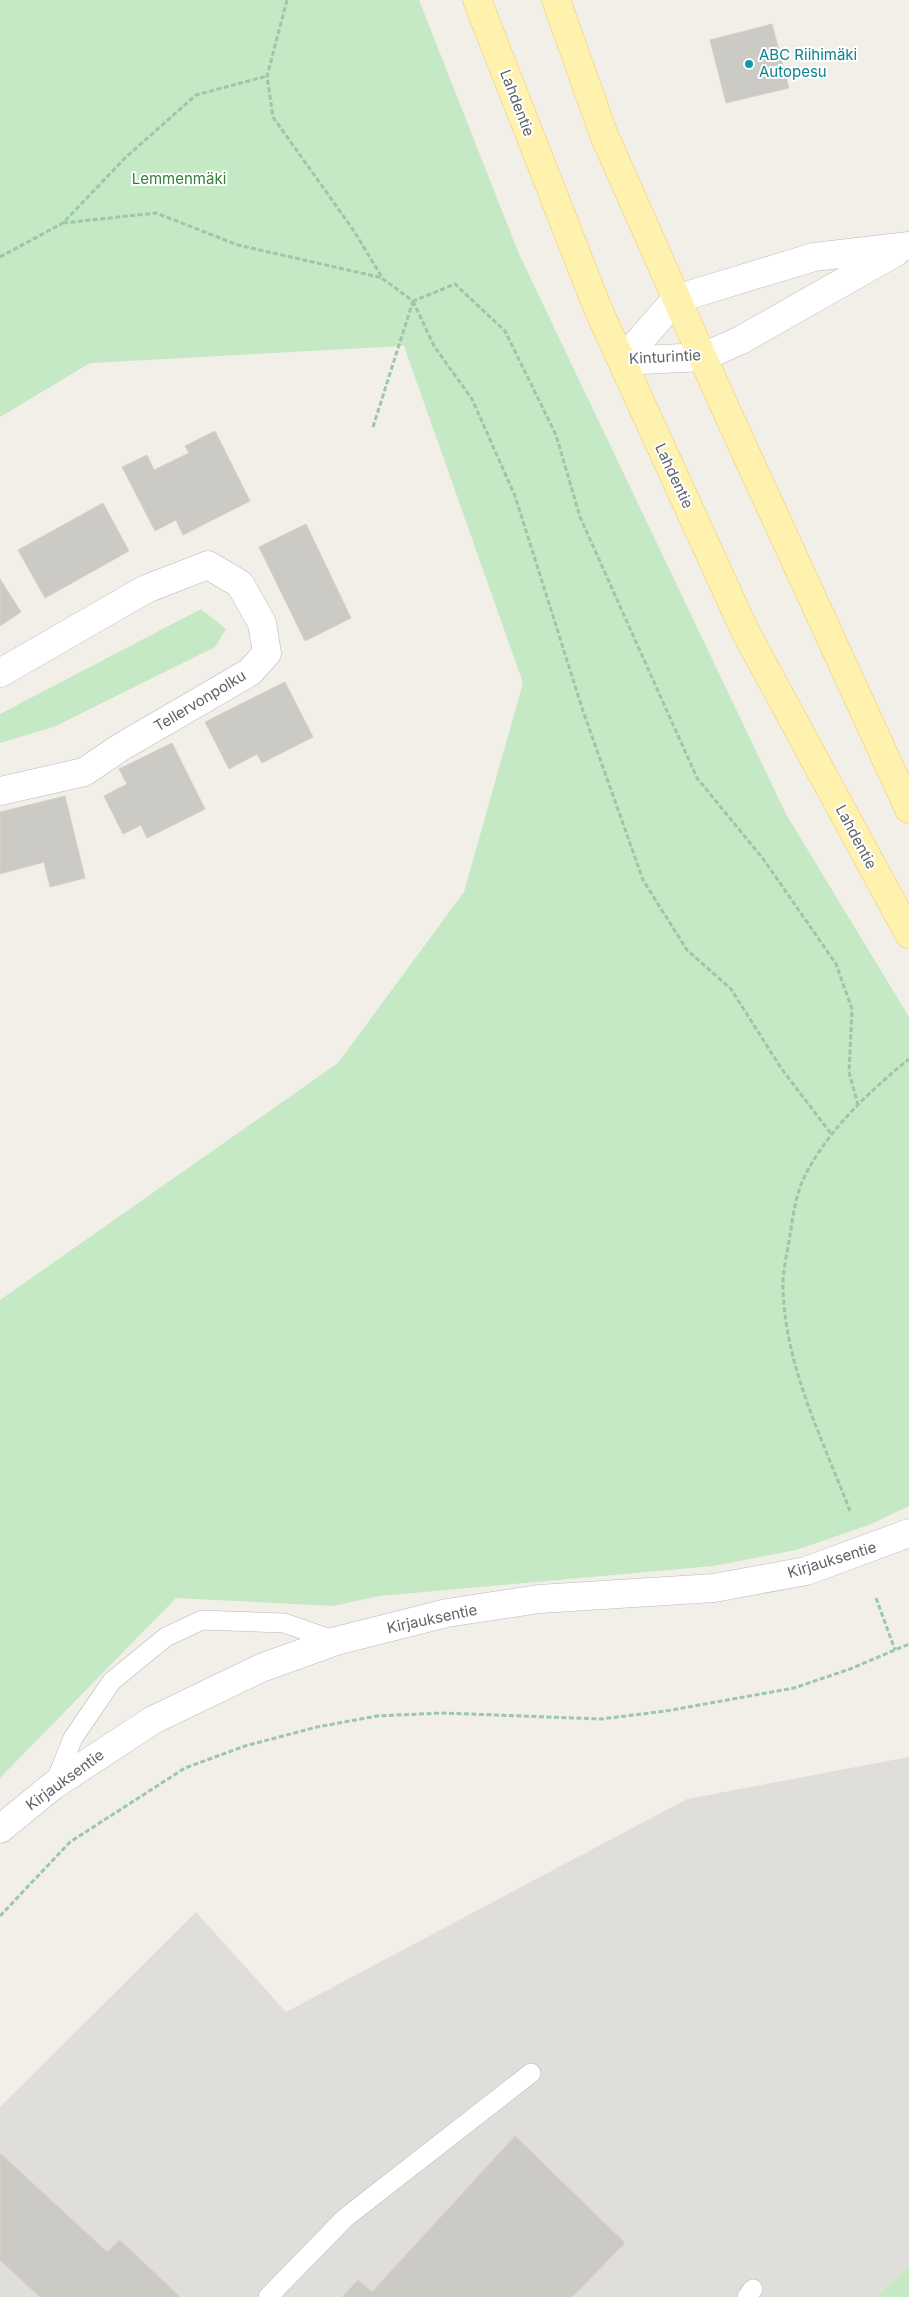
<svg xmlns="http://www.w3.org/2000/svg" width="909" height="2297" viewBox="0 0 909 2297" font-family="Inter,sans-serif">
  <rect width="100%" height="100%" fill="#f1efe8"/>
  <!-- industrial -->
  <path fill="#e0deda" d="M909 1757V2265L876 2297H0V2107L196 1912 286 2012 687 1799Z"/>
  <!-- green -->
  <path fill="#c5e8c5" d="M0 0H419L519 254 786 814 909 1017V1506L869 1525 796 1550 713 1566 379 1596 333 1606 176 1598 0 1778V1300L338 1063 464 892 523 683 404 346 90 363 0 417Z
    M201 609 226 629 215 647 56 726 0 743V714Z
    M909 2265V2297H876Z"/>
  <!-- building -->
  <path fill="#cccac5" stroke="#d6d1c6" d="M772 24 789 88 726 103 710 40Z
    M215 431 250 501 183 535 176 520 155 531 122 467 147 455 154 470 189 453 185 446Z
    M103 503 129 551 45 598 18 550Z
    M306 524 351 618 305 641 259 547Z
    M0 579 21 612 0 626Z
    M285 682 313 737 262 763 257 754 229 769 205 722Z
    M172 743 205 809 147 838 141 825 123 834 104 796 127 784 119 769Z
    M65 796 85 878 50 887 44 862 0 874V812Z
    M515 2136 625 2243 572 2297H342L358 2280 372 2292Z
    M0 2153 107 2252 120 2240 180 2297H40L0 2260Z"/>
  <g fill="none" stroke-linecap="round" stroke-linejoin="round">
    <!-- lane casing -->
    <g stroke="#b5b8bc" stroke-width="20">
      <path id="lane" d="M54 1785 73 1738 112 1681 166 1637 202 1620 284 1623 336 1641
        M268 2297 345 2218 531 2073
        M747 2297 753 2289"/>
    </g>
    <!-- street casing -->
    <g stroke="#b5b8bc" stroke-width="29">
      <path id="street" d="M622 361 676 299 814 257 909 246
        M622 361 703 357 741 340 896 252
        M0 673 146 589 208 565 240 584 262 623 267 653 250 672 121 747 84 772 0 791"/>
    </g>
    <!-- secondary casing -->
    <g stroke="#b6babf" stroke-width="29">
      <path id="secondary" d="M0 1829 54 1785 153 1720 261 1668 336 1641 447 1613 539 1599 714 1588 806 1571 909 1533"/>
    </g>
    <!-- primary casing -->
    <g stroke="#f2c960" stroke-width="29">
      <path id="primary" d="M477 0 598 309 745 631 909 934
        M556 0 604 135 722 401 909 809"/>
    </g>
    <!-- path -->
    <path stroke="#9cc7a9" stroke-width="3" stroke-dasharray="5 2.5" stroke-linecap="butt" d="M287 0 267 76 273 117 354 231 383 279 413 301 455 284 505 331 556 435 580 517 697 778 764 860 836 964 852 1009 849 1072 858 1105
      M63 223 156 213 238 245 383 278
      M0 257 63 223 125 158 196 95 267 76
      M413 301 434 346 472 399 515 496 583 711 643 880 687 950 731 989 781 1068 832 1135
      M373 427 413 301
      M850 1511C822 1438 782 1360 783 1280 784 1265 788 1249 790 1235 793 1214 797 1188 808 1170 832 1126 871 1090 909 1059
      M876 1598 895 1650
      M0 1916 70 1842 185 1768 245 1746 317 1727 377 1716 442 1713 601 1719 666 1711 794 1688 850 1669 909 1644"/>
    <!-- lane -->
    <use href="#lane" stroke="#fff" stroke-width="19"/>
    <!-- street -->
    <use href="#street" stroke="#fff" stroke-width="28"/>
    <!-- secondary -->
    <use href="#secondary" stroke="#fff" stroke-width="28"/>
    <!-- primary -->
    <use href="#primary" stroke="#fff2af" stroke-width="28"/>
  </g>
  <!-- markers -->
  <circle fill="#0f9aa8" stroke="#fff" stroke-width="2" cx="749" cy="64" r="5"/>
  <g text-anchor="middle" stroke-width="4" stroke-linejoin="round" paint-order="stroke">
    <!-- culture labels -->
    <g font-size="15" fill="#0d838f" stroke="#fff" text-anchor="start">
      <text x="759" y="60">ABC Riihimäki<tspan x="759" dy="17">Autopesu</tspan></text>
    </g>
    <!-- street labels -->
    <g font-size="15" fill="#5f6368" stroke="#fff">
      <text transform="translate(517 103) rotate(69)" y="5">Lahdentie</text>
      <text transform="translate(665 357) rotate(-3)" y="5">Kinturintie</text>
      <text transform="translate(674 476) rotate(65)" y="5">Lahdentie</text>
      <text transform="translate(200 701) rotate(-31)" y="5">Tellervonpolku</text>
      <text transform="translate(856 837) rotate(62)" y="5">Lahdentie</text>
      <text transform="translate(832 1560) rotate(-17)" y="5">Kirjauksentie</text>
      <text transform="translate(432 1619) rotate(-12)" y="5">Kirjauksentie</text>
      <text transform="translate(65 1780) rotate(-36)" y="5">Kirjauksentie</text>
    </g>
    <!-- park labels -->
    <g font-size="15" fill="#348238" stroke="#fff">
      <text x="179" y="184">Lemmenmäki</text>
    </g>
  </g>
</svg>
